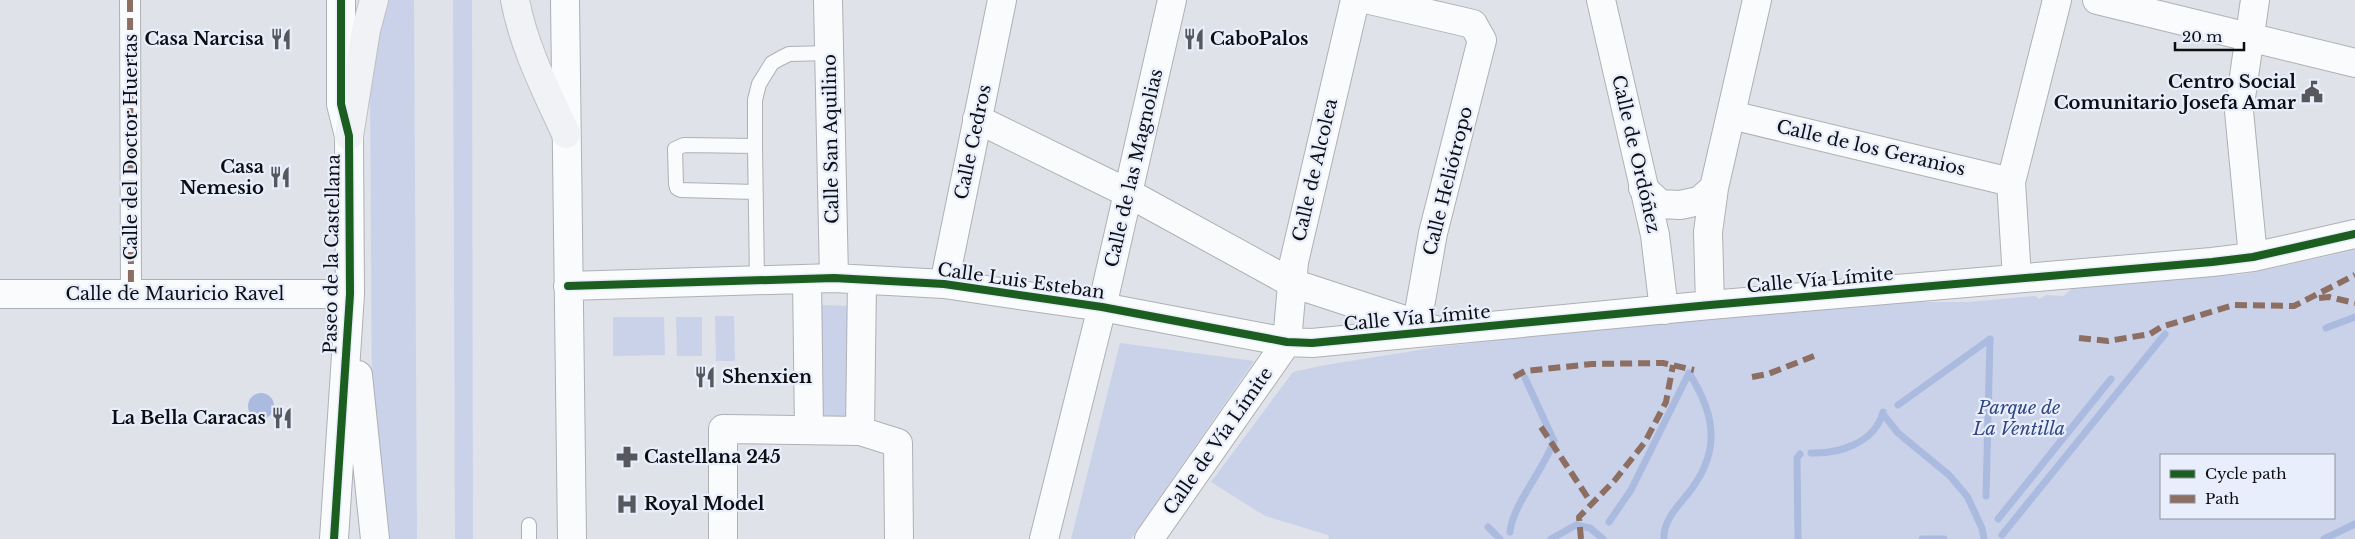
<svg xmlns="http://www.w3.org/2000/svg" width="2355" height="539" viewBox="0 0 2355 539" font-family="'Libre Baskerville',serif">
  <rect width="100%" height="100%" fill="#dfe2e9"/>
  <!-- green -->
  <path fill="#c9d2e9" fill-rule="evenodd" d="M384 0H414L417 539H390L372 414 370 80Z
    M453 0H472L473 539H455Z
    M2355 250V539H1329L1328 535 1265 516 1211 482 1293 372 1325 365 1438 347 1617 327 1882 302H1967L2035 296 2039 299 2046 295 2063 296 2075 286 2246 274ZM2161 455H2334V518H2161Z
    M819 305 851 306V416L818 417Z
    M715 316H734L735 361H716Z
    M613 317H664L665 355 613 356Z
    M676 317H702V356H677Z
    M1120 343 1254 361 1131 539H1071Z"/>
  <!-- water -->
  <path fill="#abbadf" d="M248 406a13 13 0 1 1 26 0a13 13 0 1 1-26 0Z"/>
  <g fill="none" stroke-linecap="round" stroke-linejoin="round">
    <!-- stream -->
    <path stroke="#abbadf" stroke-width="7" d="M2326 328 2355 317
      M1898 405 1990 339
      M1883 414 1898 433 1949 475 1967 496 1982 528 1984 539
      M1811 453C1839 454 1875 443 1883 412
      M1986 496 1990 339
      M1998 519 2111 379
      M1609 522 1631 490 1689 373
      M1488 527 1500 539
      M1510 532C1512 506 1544 469 1554 441L1525 378
      M2002 535 2165 334
      M1551 539 1576 525 1590 528 1603 539
      M1664 539C1663 522 1676 508 1686 496 1721 454 1717 417 1689 373
      M1798 539 1797 458 1800 454
      M1922 539H1944
      M2324 539 2355 524"/>
    <!-- service casing -->
    <g stroke="#aeb0b5" stroke-width="16">
      <path id="service" d="M755 146 684 145 675 149 676 184 677 188 681 190 755 192
        M757 281 755 146V100L759 84 772 63 781 58 789 54 830 53
        M529 525V539"/>
    </g>
    <!-- pedestrian casing -->
    <g stroke="#aeb0b5" stroke-width="22">
      <path id="pedestrian" d="M130 0 131 294"/>
    </g>
    <!-- minor casing -->
    <g stroke="#aeb0b5" stroke-width="30">
      <path id="minor" d="M565 0 572 539
        M828 0 834 278
        M1370 0 1473 24 1482 40 1433 233 1417 323
        M1601 0 1655 235 1664 310
        M2097 0 2355 63
        M1731 115 2011 182
        M977 119 1128 193 1292 283 1432 329
        M1643 188 1660 204 1680 205 1699 201 1714 188
        M2253 257 2239 111 2255 0
        M2017 278 2011 182 2057 0
        M807 279 809 430
        M944 284 1002 0
        M568 286 834 278 944 284 1102 307 1287 342 1312 343 1710 305 2212 262 2253 257 2355 234
        M0 294H350
        M1710 305 1708 232 1714 188 1757 0
        M358 375 375 539
        M860 431 862 280
        M334 539 350 294 349 136 341 104V0
        M723 539V429L860 431 898 443 899 539
        M1044 539 1102 307 1172 0
        M1149 539 1287 342 1294 262 1355 0"/>
    </g>
    <!-- trunk casing -->
    <g stroke="#bfc0c3" stroke-width="30">
      <path id="trunk" d="M515 0C524 48 546 90 566 134
        M349 136 366 30 374 0"/>
    </g>
    <!-- service -->
    <use href="#service" stroke="#fafbfc" stroke-width="14"/>
    <!-- pedestrian -->
    <use href="#pedestrian" stroke="#fafbfc" stroke-width="20"/>
    <!-- minor -->
    <use href="#minor" stroke="#fafbfc" stroke-width="28"/>
    <!-- trunk -->
    <use href="#trunk" stroke="#f0f2f6" stroke-width="28"/>
    <!-- quiet -->
    <path stroke="#8d6e63" stroke-width="6" stroke-dasharray="12 6" stroke-linecap="butt" d="M130 0 131 294
      M2319 298 2329 297 2355 303
      M2079 338 2108 341 2150 334 2161 327 2234 305 2294 306 2355 275
      M1514 377 1525 371 1592 364 1663 363 1694 370
      M1752 377 1768 374 1814 356
      M1541 427 1592 504
      M1581 539 1579 517 1615 480 1645 442 1666 402 1673 365"/>
    <!-- cycleway casing -->
    <g stroke="#e8eefb" stroke-width="11">
      <path id="cycleway" d="M568 286 834 278 944 284 1102 307 1287 342 1312 343 1710 305 2212 262 2253 257 2355 234
        M334 539 350 294 349 136 341 104V0"/>
    </g>
    <!-- cycleway -->
    <use href="#cycleway" stroke="#1b5e20" stroke-width="8"/>
  </g>
  <!-- icons -->
  <defs>
    <g id="restaurant-bare" transform="scale(1.725)"><path d="M-5-6h1v4h1v-4h1v4h1v-4h1v5L-1.5 .5V6h-2V.5L-5-1ZM5-6V6H3V1.5H1.5Q1.5-4 5-6Z" fill="#56585d" stroke="#e8eefb" stroke-width="2.5" paint-order="stroke"/></g>
    <g id="civic-bare" transform="scale(1.725)"><path d="M-.6-6.5H3V-4.5H.6V-3L4-1V1h2V6H-6V1h2V-1L-.6-3ZM-1.2 2.5V6h2.4V2.5Z" fill="#56585d" stroke="#e8eefb" stroke-width="2.5" paint-order="stroke"/></g>
    <g id="pharmacy-bare" transform="scale(1.725)"><path d="M-2-6h4v4h4v4h-4v4h-4v-4h-4v-4h4Z" fill="#56585d" stroke="#e8eefb" stroke-width="2.5" paint-order="stroke"/></g>
    <g id="hospital-bare" transform="scale(1.725)"><path d="M-5-5h3v3.5h4V-5h3V5h-3V1.5h-4V5h-3Z" fill="#56585d" stroke="#e8eefb" stroke-width="2.5" paint-order="stroke"/></g>
  </defs>
  <g fill-rule="evenodd">
    <use href="#restaurant-bare" x="281" y="39"/>
    <use href="#restaurant-bare" x="1194" y="39"/>
    <use href="#civic-bare" x="2312" y="92"/>
    <use href="#restaurant-bare" x="280" y="177"/>
    <use href="#restaurant-bare" x="705" y="377"/>
    <use href="#restaurant-bare" x="282" y="418"/>
    <use href="#pharmacy-bare" x="627" y="457"/>
    <use href="#hospital-bare" x="627" y="504"/>
  </g>
  <g text-anchor="middle" stroke-width="4.5" stroke-linejoin="round" paint-order="stroke">
    <!-- poi labels -->
    <g font-size="18" font-weight="bold" fill="#0c0e12" stroke="#e8eefb" text-anchor="end">
      <text x="264" y="45">Casa Narcisa</text>
      <text x="1210" y="45" text-anchor="start">CaboPalos</text>
      <text x="2296" y="88">Centro Social<tspan x="2296" dy="21">Comunitario Josefa Amar</tspan></text>
      <text x="264" y="173">Casa<tspan x="264" dy="21">Nemesio</tspan></text>
      <text x="722" y="383" text-anchor="start">Shenxien</text>
      <text x="266" y="424">La Bella Caracas</text>
      <text x="644" y="463" text-anchor="start">Castellana 245</text>
      <text x="644" y="510" text-anchor="start">Royal Model</text>
    </g>
    <!-- street labels -->
    <g font-size="18" fill="#0c0e12" stroke="#e8eefb">
      <text transform="translate(831 139) rotate(-91)" y="6">Calle San Aquilino</text>
      <text transform="translate(973 142) rotate(-78)" y="6">Calle Cedros</text>
      <text transform="translate(131 147) rotate(-90)" y="6">Calle del Doctor Huertas</text>
      <text transform="translate(1871 148) rotate(13)" y="6">Calle de los Geranios</text>
      <text transform="translate(1636 154) rotate(77)" y="6">Calle de Ordóñez</text>
      <text transform="translate(1134 168) rotate(-77)" y="6">Calle de las Magnolias</text>
      <text transform="translate(1315 170) rotate(-77)" y="6">Calle de Alcolea</text>
      <text transform="translate(1448 181) rotate(-76)" y="6">Calle Heliótropo</text>
      <text transform="translate(332 254) rotate(-89)" y="6">Paseo de la Castellana</text>
      <text transform="translate(1820 280) rotate(-5)" y="6">Calle Vía Límite</text>
      <text transform="translate(1021 281) rotate(8)" y="6">Calle Luis Esteban</text>
      <text x="175" y="300">Calle de Mauricio Ravel</text>
      <text transform="translate(1417 318) rotate(-5)" y="6">Calle Vía Límite</text>
      <text transform="translate(1218 441) rotate(-55)" y="6">Calle de Vía Límite</text>
    </g>
    <!-- park labels -->
    <g font-size="18" font-style="italic" fill="#314784" stroke="#e8eefb">
      <text x="2019" y="414">Parque de<tspan x="2019" dy="21">La Ventilla</tspan></text>
    </g>
  </g>
  <!-- legend -->
  <rect x="2160" y="454" width="175" height="65" fill="#e8eefb" stroke="#90949e"/>
  <rect x="2170" y="470" width="25" height="8" fill="#1b5e20" stroke="#90949e"/>
  <text x="2205" y="479" font-size="15" fill="#0c0e12">Cycle path</text>
  <rect x="2170" y="495" width="25" height="8" fill="#8d6e63" stroke="#90949e"/>
  <text x="2205" y="504" font-size="15" fill="#0c0e12">Path</text>
  <!-- scale -->
  <path d="M2175 42v8h69v-8" fill="none" stroke="#0c0e12" stroke-width="2.5"/>
  <text x="2182" y="42" font-size="15" fill="#0c0e12" stroke="#e8eefb" stroke-width="4" paint-order="stroke">20 m</text>
</svg>
